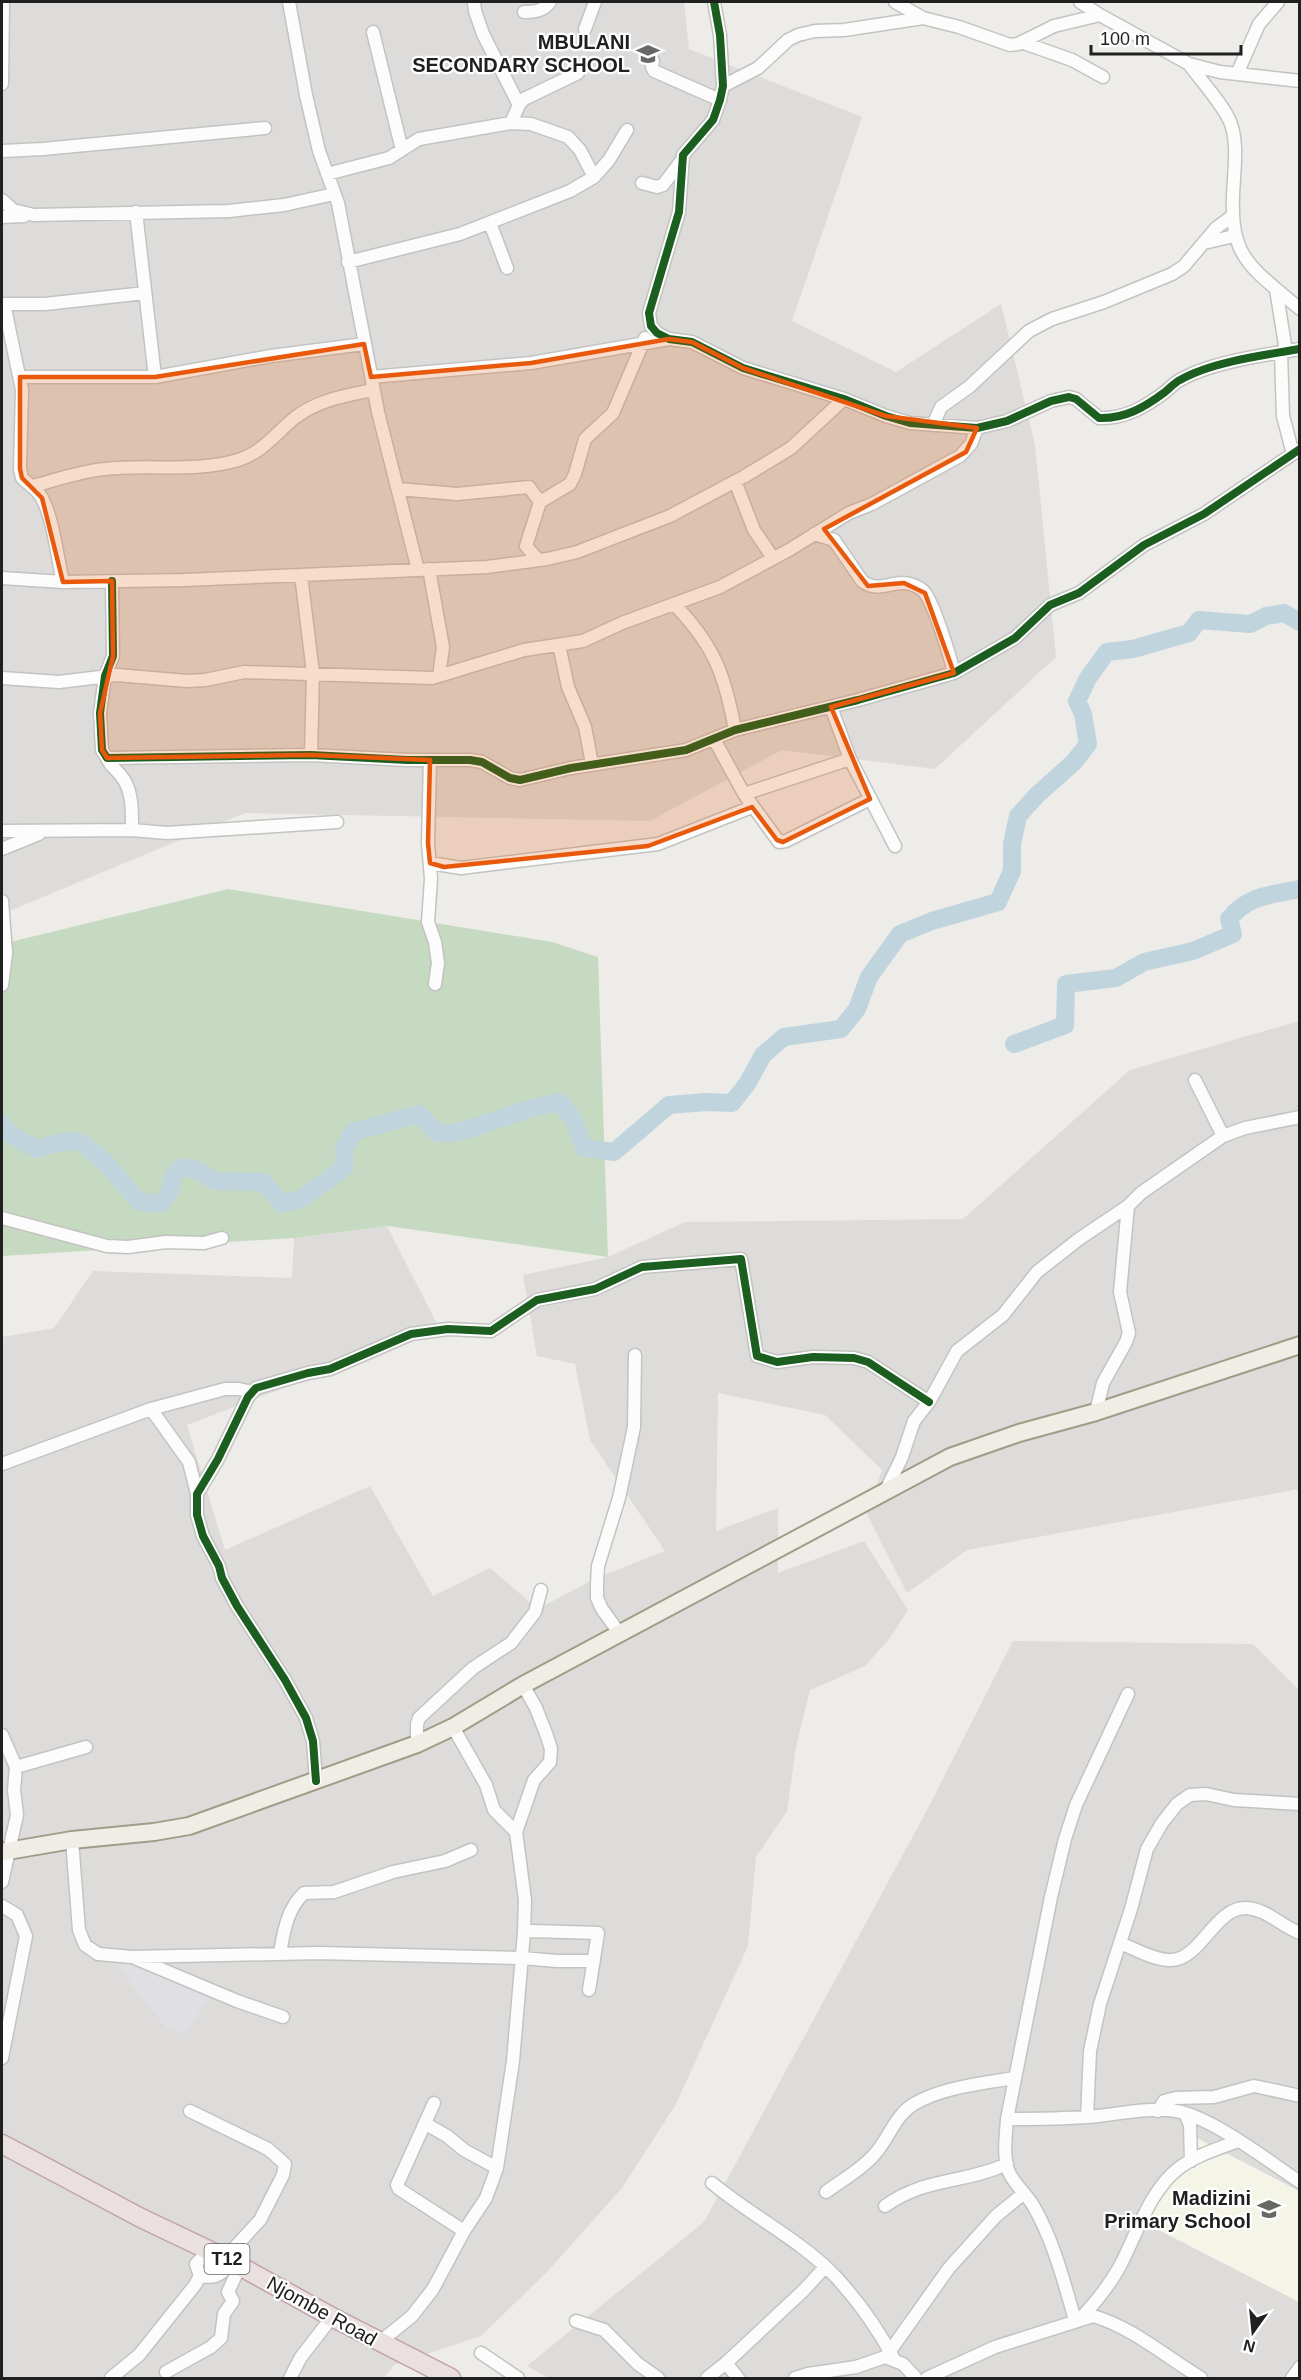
<svg xmlns="http://www.w3.org/2000/svg" width="1301" height="2380" viewBox="0 0 1301 2380" font-family="Arial,sans-serif">
  <rect width="100%" height="100%" fill="#edece9"/>
  <!-- residential -->
  <path fill="#dddcda" d="M2 2H684L689 49 862 117 792 321 896 372 1001 304 1035 445 1056 657 935 769 782 750 650 821 245 813 2 914Z
    M1299 1021V1489L967 1550 907 1593 867 1514 882 1470 825 1415 718 1393 716 1531 778 1508V1573L864 1541 908 1610 890 1638 865 1666 810 1690 796 1747 787 1811 756 1857 748 1946 676 2104 622 2188 546 2273 481 2336 394 2365 384 2378H2V1337L54 1328 93 1271 292 1278 294 1238 387 1226 439 1328 187 1425 225 1550 370 1486 433 1596 490 1568 538 1609 594 1579 665 1551 590 1440 575 1364 537 1356 523 1275 608 1257 685 1222 963 1219 1130 1070Z
    M1013 1641 1253 1644 1299 1690V2378H549L527 2366 704 2222 927 1810Z"/>
  <!-- education -->
  <path fill="#f4f5e6" d="M1193 2136 1299 2191V2302L1147 2224Z"/>
  <!-- forest -->
  <path fill="#c6d9c1" d="M228 889 552 942 598 957 608 1257 387 1226 294 1238 2 1256V944Z"/>
  <!-- parking -->
  <path fill="#dedddc" d="M370 1509 416 1592 375 1617 326 1531Z"/>
  <!-- plaza -->
  <path fill="#e0dfe3" d="M117 1961 136 1962 209 1997 185 2035 166 2027 134 1989Z"/>
  <g fill="none" stroke-linecap="round" stroke-linejoin="round">
    <!-- river -->
    <path stroke="#c0d4dd" stroke-width="18" d="M1014 1044 1065 1025 1066 984 1116 978 1144 962 1193 951 1233 934 1229 919C1248 895 1271 895 1300 889
      M2 1124 11 1135 37 1149 60 1142 79 1141 105 1162 139 1202 160 1204 170 1192 173 1175 182 1167 197 1170 215 1181 263 1182 282 1204 301 1199 345 1167 344 1148 353 1132 419 1114 438 1133H456L529 1109 560 1102 574 1120 584 1148 614 1152 669 1105 706 1102 732 1103 747 1084 763 1055 784 1037 841 1029 857 1009 869 977 900 934 932 921 998 902 1012 871V844L1018 816 1038 794 1074 762 1088 744 1083 714 1077 701 1088 678 1107 652 1133 649 1189 633 1199 620 1250 624 1266 616 1284 613 1300 622"/>
    <!-- minor casing -->
    <g stroke="#c3c3c1" stroke-width="15">
      <path id="minor" d="M289 2 306 95 319 151 338 203 378 412 418 570
        M474 2 475 11 483 34 519 105
        M714 2 720 35 723 86 720 100 713 120 683 155 679 212 649 313 651 326 657 333 669 339 692 342 743 368 844 399 886 416 910 423 977 428 1007 421 1051 401 1069 397 1076 399 1099 418C1125 419 1145 407 1165 392 1170 388 1174 383 1180 380 1211 362 1264 355 1300 349
        M895 2 923 18 959 27 1010 45 1018 44 1054 26 1100 15
        M1080 2 1100 15 1189 64 1220 72 1300 81
        M524 12C535 12 543 11 550 2
        M585 29 595 2
        M373 32 402 150
        M1021 42 1072 60 1103 77
        M653 61 652 67 654 71 720 100
        M1189 64C1201 81 1224 105 1231 124 1237 141 1235 162 1234 179 1228 256 1244 262 1300 309
        M1237 74 1259 24 1278 2
        M2 84 3 2
        M723 86 758 68 788 40 798 35 815 31 844 30 923 18
        M511 123 519 105 524 99 578 73
        M2 151 43 149 265 128
        M327 174 389 158 419 139 511 123 531 124 568 137 580 150 594 177
        M642 183 657 187 663 185 681 161
        M2 200 13 210 34 215 229 211 284 205 334 194
        M136 212 155 377
        M2 217 24 216
        M490 223 507 268
        M1204 243 1234 236
        M348 262 460 234 570 191 594 177 609 160 627 130
        M1276 289 1286 351
        M2 304H45L145 293
        M4 304 22 390 20 469 22 478C29 485 37 489 42 498 54 521 57 557 63 582
        M1281 352 1283 416 1293 454
        M20 377H155L271 356 364 344
        M371 377 531 363 669 339
        M933 425 941 407 969 387 1029 331 1052 319 1104 302 1172 274 1184 266 1216 228 1231 217
        M735 481 754 530 773 558
        M33 486C56 480 81 471 105 469 148 464 195 473 238 460 261 453 275 435 292 420 316 400 344 396 373 390
        M398 489 457 494 529 487 540 502
        M814 534 834 540 862 581C876 592 888 583 903 583 910 583 921 587 925 593 935 607 950 656 954 673
        M538 560 526 546 540 502 570 484 575 474 585 439 613 413 645 338
        M429 569 443 647 439 676
        M301 575 313 673 311 755
        M2 578 63 582 184 580 487 567 547 559 577 552 670 516 745 476 791 448 844 399
        M112 581 113 656 105 676 100 713 102 750 107 758 311 755 407 760H470L482 762 510 778 520 780 571 768 686 750 735 730 858 700 954 673 1015 638 1050 605 1079 593 1144 545 1204 514 1300 449
        M674 604C714 645 725 675 735 730
        M559 645 568 687 585 727 592 764
        M2 678 59 682 117 675 187 681 205 680 244 672 432 678 524 650 583 641 622 623 720 587 789 550 849 513 872 504 960 456 971 444 977 428
        M831 707 850 759 895 846
        M714 739 744 794 779 842 786 841 870 799
        M107 758C110 766 117 770 122 777 133 791 132 813 132 830
        M430 760 428 843 431 879 428 922 435 942 438 963 435 984
        M744 794 850 759
        M2 831 132 830 167 833 337 822
        M2 849 39 834
        M430 863 461 868 658 844 752 807
        M2 901 6 953 2 985
        M1195 1080 1223 1136
        M2 1218 107 1246 128 1247 166 1242 204 1243 222 1238
        M151 1409 189 1462 197 1494
        M1096 1412 1103 1383 1126 1342 1129 1333 1120 1292 1128 1206
        M2 1464 151 1409 225 1389H239L252 1392
        M885 1492 902 1457 914 1421 929 1402 957 1351 1003 1315 1037 1272 1079 1239 1128 1206 1141 1193 1223 1136 1245 1128 1300 1117
        M620 1634 602 1609 597 1598V1584L598 1566 619 1498 634 1427 635 1355
        M453 1727 486 1785 494 1810 516 1832
        M2 1735 16 1767 14 1790 17 1815 2 1882
        M417 1744V1724L419 1718 473 1668 511 1643 535 1612 541 1590
        M16 1767 86 1747
        M316 1781 313 1741 306 1718 285 1680 237 1606 222 1578 219 1566 203 1536 197 1515V1494L218 1459 248 1397 256 1388 308 1373 330 1369 411 1334 448 1329 491 1331 537 1300 595 1289 642 1267 741 1259 757 1356 777 1362 813 1357 854 1358 868 1362 929 1402
        M72 1840 79 1930 85 1945 98 1954 132 1957 319 1953 522 1958 557 1961H594
        M2 1906 17 1915 26 1936 2 2058
        M524 1932 532 1931 598 1933 589 1990
        M1120 1943C1135 1949 1152 1959 1168 1960 1200 1963 1214 1907 1246 1908 1267 1909 1281 1926 1300 1933
        M280 1953C284 1931 287 1909 304 1893L334 1892 393 1872 445 1861 471 1850
        M137 1959 237 2001 283 2017
        M434 2103 397 2185 399 2189 464 2231
        M190 2111 268 2149 285 2164 283 2175 260 2220 225 2258 227 2267C219 2277 212 2278 200 2276
        M1158 2111 1164 2101 1176 2098 1214 2097 1254 2086 1300 2096
        M1185 2113 1190 2125 1191 2161
        M1087 2117 1090 2051 1100 2004 1131 1909 1147 1849 1162 1823 1177 1804 1190 1795 1206 1794 1234 1800 1300 1804
        M1007 2119C1038 2119 1068 2119 1098 2116 1123 2113 1152 2107 1176 2111 1212 2117 1268 2161 1300 2182
        M426 2124 447 2136 464 2150 497 2168
        M712 2183C750 2215 802 2241 836 2277 859 2302 878 2329 894 2359
        M826 2192C842 2180 861 2170 874 2155 889 2139 894 2116 914 2104 943 2087 981 2084 1013 2078
        M885 2206C925 2177 963 2184 1007 2164
        M1081 2318C1096 2302 1109 2286 1120 2266 1137 2234 1149 2191 1179 2168 1196 2155 1218 2149 1238 2141
        M1075 2320C1064 2282 1054 2242 1034 2207 1027 2194 1013 2184 1008 2170 1003 2154 1006 2135 1007 2119L1051 1897 1065 1839 1076 1805 1128 1694
        M576 2321 604 2330 638 2364 658 2378
        M380 2342 412 2316 433 2289 464 2231 486 2198 497 2168 513 2061 524 1932 525 1900 516 1832 534 1780 550 1762 551 1749 547 1736 536 1708 523 1685
        M890 2351 949 2268 996 2216 1024 2193
        M481 2353 518 2378
        M726 2363 738 2378
        M166 2372 211 2347 221 2338 224 2314 233 2301 228 2292 240 2266
        M111 2378 139 2355 195 2285 200 2276 196 2264 209 2250
        M290 2378 301 2357 332 2317
        M707 2378 726 2363 804 2290 825 2267
        M795 2378 808 2374 856 2367 885 2357 903 2364 916 2378
        M927 2378 995 2347 1093 2316C1132 2327 1166 2357 1201 2378
        M1292 2378 1300 2367"/>
    </g>
    <!-- major casing -->
    <g stroke="#a19c88" stroke-width="20">
      <path id="major" d="M2 1852 72 1840 154 1832 189 1826 417 1744 453 1727 523 1685 950 1457 1019 1433 1096 1412 1300 1345"/>
    </g>
    <!-- highway casing -->
    <g stroke="#c0a3a8" stroke-width="21">
      <path id="highway" d="M2 2144 141 2218 225 2258 332 2317 451 2378"/>
    </g>
    <!-- minor -->
    <use href="#minor" stroke="#fcfcfc" stroke-width="12"/>
    <!-- major -->
    <use href="#major" stroke="#f0ede6" stroke-width="16"/>
    <!-- highway -->
    <use href="#highway" stroke="#eae0e0" stroke-width="18"/>
    <!-- cycleway casing -->
    <g stroke="#fff" stroke-width="11">
      <path id="cycleway" d="M714 2 720 35 723 86 720 100 713 120 683 155 679 212 649 313 651 326 657 333 669 339 692 342 743 368 844 399 886 416 910 423 977 428 1007 421 1051 401 1069 397 1076 399 1099 418C1125 419 1145 407 1165 392 1170 388 1174 383 1180 380 1211 362 1264 355 1300 349
        M112 581 113 656 105 676 100 713 102 750 107 758 311 755 407 760H470L482 762 510 778 520 780 571 768 686 750 735 730 858 700 954 673 1015 638 1050 605 1079 593 1144 545 1204 514 1300 449
        M316 1781 313 1741 306 1718 285 1680 237 1606 222 1578 219 1566 203 1536 197 1515V1494L218 1459 248 1397 256 1388 308 1373 330 1369 411 1334 448 1329 491 1331 537 1300 595 1289 642 1267 741 1259 757 1356 777 1362 813 1357 854 1358 868 1362 929 1402"/>
    </g>
    <!-- cycleway -->
    <use href="#cycleway" stroke="#1b5e20" stroke-width="8"/>
  </g>
  <!-- marked area -->
  <path fill="#e8590c" fill-opacity="0.2" stroke="#e8590c" stroke-width="4.5" stroke-linejoin="round" d="M669 339 692 342 743 368 886 416 977 428 966 452 824 529 868 586 904 583 925 593 954 673 831 707 870 799 783 842 777 840 752 807 648 846 444 867 430 863 428 843 430 760 311 755 107 758 102 750 100 713 113 656 112 581 63 582 42 498 22 478 20 469V377H155L364 344 371 377 531 363Z"/>
  <!-- icons -->
  <defs>
    <g id="school-bare" transform="scale(1.8)"><path d="M0-5L7-2L0 1L-7-2ZM-4 1L0 2.5L4 1V4Q0 6-4 4Z" fill="#686766" stroke="#fff" stroke-width="2.5" paint-order="stroke"/></g>
  </defs>
  <g fill-rule="evenodd">
    <use href="#school-bare" x="648" y="54"/>
    <use href="#school-bare" x="1269" y="2209"/>
  </g>
  <g text-anchor="middle" stroke-width="4.5" stroke-linejoin="round" paint-order="stroke">
    <!-- shield labels -->
    <rect fill="#fff" stroke="#636363" stroke-width="1.5" x="204.5" y="2244" width="45" height="30" rx="4.5"/>
    <g font-size="18" font-weight="bold" fill="#202020">
      <text x="227" y="2265">T12</text>
    </g>
    <!-- poi labels -->
    <g font-size="20" font-weight="bold" fill="#202020" stroke="#fff" text-anchor="end">
      <text x="630" y="49">MBULANI<tspan x="630" dy="23">SECONDARY SCHOOL</tspan></text>
      <text x="1251" y="2205">Madizini<tspan x="1251" dy="23">Primary School</tspan></text>
    </g>
    <!-- street labels -->
    <g font-size="20" fill="#202020" stroke="#fff">
      <text transform="translate(322 2311) rotate(29)" y="7">Njombe Road</text>
    </g>
  </g>
  <!-- border -->
  <rect width="1301" height="2380" fill="none" stroke="#202020" stroke-width="6"/>
  <!-- north arrow -->
  <g transform="translate(1253 2332) rotate(195)" stroke="#ffffff" stroke-width="4.5" paint-order="stroke">
  <path d="M0-4.5L10 22L0 15L-10 22Z" fill="#202020"/>
  <text y="-9" font-size="16" font-weight="bold" text-anchor="middle" fill="#202020">N</text>
  </g>
  <!-- scale -->
  <path d="M1091 45v9h150v-9" fill="none" stroke="#202020" stroke-width="3"/>
  <text x="1100" y="45" font-size="18" fill="#202020" stroke="#ffffff" stroke-width="4.5" paint-order="stroke">100 m</text>
</svg>
